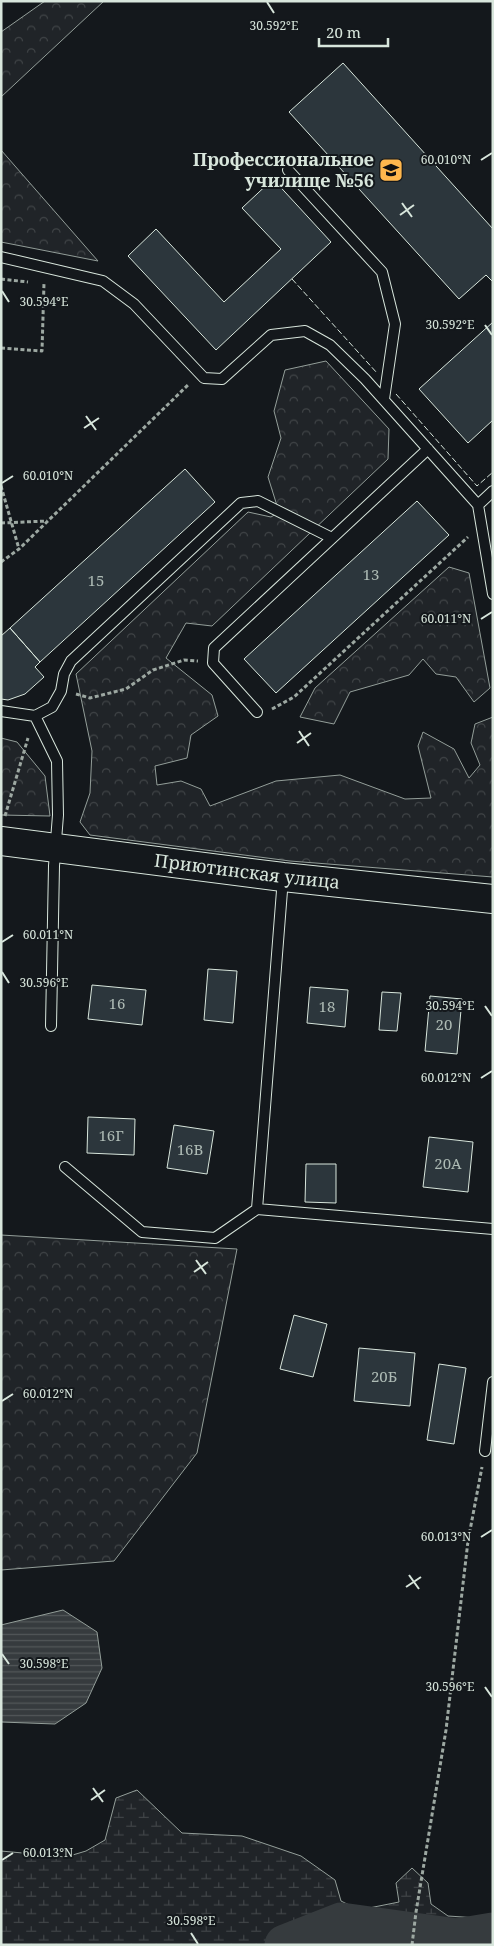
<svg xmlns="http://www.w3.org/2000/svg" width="494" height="1946" viewBox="0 0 494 1946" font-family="'Noto Serif',serif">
  <defs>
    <pattern id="forest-crowns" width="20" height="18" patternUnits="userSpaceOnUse" patternTransform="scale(1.25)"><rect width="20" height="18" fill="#202428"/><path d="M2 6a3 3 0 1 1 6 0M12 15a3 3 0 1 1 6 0" fill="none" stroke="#404447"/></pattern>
    <pattern id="wetland-marsh" width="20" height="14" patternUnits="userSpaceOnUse" patternTransform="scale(1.25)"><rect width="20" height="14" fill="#202428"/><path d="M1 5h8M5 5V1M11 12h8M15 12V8" fill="none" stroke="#404447"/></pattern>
    <pattern id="water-rules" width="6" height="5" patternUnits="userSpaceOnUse" patternTransform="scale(1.25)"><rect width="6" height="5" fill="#363b3e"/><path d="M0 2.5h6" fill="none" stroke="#525759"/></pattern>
  </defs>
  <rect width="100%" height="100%" fill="#14181c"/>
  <!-- forest -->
  <path fill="url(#forest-crowns)" stroke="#939e99" d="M45 1H104L1 97V32Z
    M1 150 98 261 1 242Z
    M326 361 389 429 388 459 212 626 186 623 166 658 212 695 218 716 191 735 187 758 155 766 157 785 181 781 201 789 210 806 276 781 340 775 405 799 431 798 418 746 423 732 454 749 469 778 480 765 471 743 475 724 493 717V877L290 861 90 835 80 822 90 793 92 751 76 674 248 512 271 517 279 512 268 477 281 438 274 411 285 370Z
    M449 567 469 573 490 688 474 702 456 677 436 674 423 659 409 675 350 692 334 724 300 717 315 688Z
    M1 738 17 742 45 776 50 816 1 815Z
    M1 1235 237 1249 197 1453 114 1561 1 1570Z"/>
  <!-- wetland -->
  <path fill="url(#wetland-marsh)" stroke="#939e99" d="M137 1790 182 1833 242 1836 301 1856 335 1880 341 1901 359 1910 399 1902 396 1883 412 1868 428 1883 431 1904 448 1916 493 1919V1945H1V1851L66 1857 86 1851 105 1840 116 1798Z"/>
  <!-- water -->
  <path fill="url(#water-rules)" stroke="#939e99" d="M63 1610 97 1632 102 1668 86 1703 55 1724 1 1722V1625Z"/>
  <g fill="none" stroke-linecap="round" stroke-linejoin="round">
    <!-- river -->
    <path stroke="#363b3e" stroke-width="41" d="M285 1945 341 1923 457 1939 493 1933"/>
  </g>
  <!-- building -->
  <path fill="#2c363c" stroke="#d8e6dc" d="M343 63 493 229V282L486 275 459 299 289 112Z
    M273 179 331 242 216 350 128 256 156 229 224 302 281 249 242 208Z
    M493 322V420L468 443 419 389Z
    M185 469 215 502 40 662 10 628Z
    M417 501 449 535 276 693 244 659Z
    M10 628 40 662 35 667 44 677 25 694 8 700 1 699V636Z
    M208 969 237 971 233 1023 204 1020Z
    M92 985 146 990 142 1025 88 1019Z
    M310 987 348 990 345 1027 307 1023Z
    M382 992 401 993 397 1031 379 1030Z
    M430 996 462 999 457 1054 425 1051Z
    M88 1117 135 1119 134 1155 87 1153Z
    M174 1125 214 1131 207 1174 167 1168Z
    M429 1137 473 1142 468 1192 423 1187Z
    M306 1164H336V1203L305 1202Z
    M294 1315 327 1324 313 1377 280 1369Z
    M359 1348 415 1353 410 1406 354 1401Z
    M439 1364 466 1368 454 1444 427 1440Z"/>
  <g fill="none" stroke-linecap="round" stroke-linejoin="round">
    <!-- lane casing -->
    <g stroke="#d8e6dc" stroke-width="12">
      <path id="lane" d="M288 170 382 272 395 324 384 399
        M1 257 103 281 134 304 204 378 222 379 271 335 305 331 330 345 365 379 478 505 493 594
        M478 505 493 491
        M1 711 35 716 57 761 58 815 54 866 51 1026
        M257 712 213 663 214 648 428 449
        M35 716 52 707 61 691 64 674 71 661 241 503 258 501 332 538
        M65 1167 142 1232 215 1238 257 1209 493 1229
        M257 1209 283 878
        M485 1451 493 1382"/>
    </g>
    <!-- secondary casing -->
    <g stroke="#d8e6dc" stroke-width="30">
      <g id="secondary">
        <path id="s1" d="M1 841 283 877 493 899"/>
      </g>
    </g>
    <!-- path -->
    <path stroke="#9da8a2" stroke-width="3" stroke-dasharray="4 2.5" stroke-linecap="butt" d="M1 279 28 282
      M1 348 42 351 44 283
      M1 486 19 549
      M1 523 47 521
      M1 562 19 549 189 384
      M76 694 90 698 126 689 153 670 184 660 198 661
      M272 709 294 697 468 537
      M5 816 28 738
      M412 1945 416 1912 446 1730 468 1541 482 1467"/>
    <!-- lane -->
    <use href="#lane" stroke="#14181c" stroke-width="10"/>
    <!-- secondary -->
    <use href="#secondary" stroke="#14181c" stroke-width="28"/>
    <!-- fence -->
    <path stroke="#d8e6dc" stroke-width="1" stroke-dasharray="6 2.5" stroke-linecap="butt" d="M292 279 377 373
      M396 394 477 486 493 472"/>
  </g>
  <!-- ticks -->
  <path fill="none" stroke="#d8e6dc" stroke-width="2" d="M267 2 274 13M481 160 492 153M402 203 412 217M400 215 414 205M2 291 9 302M485 325 492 335M86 416 96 430M84 428 99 418M2 483 13 476M481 619 492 612M299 731 309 746M297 743 311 733M2 942 13 935M2 972 9 983M485 1006 492 1016M481 1078 492 1071M196 1260 206 1274M194 1272 208 1262M2 1401 13 1394M481 1537 492 1530M409 1575 419 1589M406 1587 421 1577M2 1654 9 1664M485 1687 492 1697M93 1788 103 1802M91 1800 105 1790M2 1860 13 1853M191 1933 198 1944"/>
  <!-- icons -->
  <defs>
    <g id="university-square" transform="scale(1.25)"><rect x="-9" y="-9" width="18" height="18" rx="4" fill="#ffb74d" stroke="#14181c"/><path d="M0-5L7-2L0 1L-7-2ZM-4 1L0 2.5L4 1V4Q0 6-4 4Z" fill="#111"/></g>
  </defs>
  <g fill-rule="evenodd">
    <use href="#university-square" x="391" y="170"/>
  </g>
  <g text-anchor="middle" stroke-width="4" stroke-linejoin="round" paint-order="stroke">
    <!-- number labels -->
    <g font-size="15" fill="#adbab4">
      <text x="371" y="580">13</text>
      <text x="96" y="586">15</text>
      <text x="117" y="1009">16</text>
      <text x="327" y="1012">18</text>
      <text x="444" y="1030">20</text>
      <text x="111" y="1141">16Г</text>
      <text x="190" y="1155">16В</text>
      <text x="448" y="1169">20А</text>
      <text x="384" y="1382">20Б</text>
    </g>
    <!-- poi labels -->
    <g font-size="18" font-weight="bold" fill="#d8e6dc" stroke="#14181c" text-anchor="end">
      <text x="374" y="166">Профессиональное<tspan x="374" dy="21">училище №56</tspan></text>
    </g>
    <!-- street labels -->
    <g font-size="18" fill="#d8e6dc" stroke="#14181c">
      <text dy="6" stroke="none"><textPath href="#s1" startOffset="248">Приютинская улица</textPath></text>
    </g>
  </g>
  <g font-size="12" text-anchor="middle" fill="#d8e6dc" stroke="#14181c" stroke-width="4" stroke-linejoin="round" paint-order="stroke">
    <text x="274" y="30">30.592°E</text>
    <text x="446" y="164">60.010°N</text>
    <text x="44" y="306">30.594°E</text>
    <text x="450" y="329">30.592°E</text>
    <text x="48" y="480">60.010°N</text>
    <text x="446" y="623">60.011°N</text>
    <text x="48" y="939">60.011°N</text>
    <text x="44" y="987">30.596°E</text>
    <text x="450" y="1010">30.594°E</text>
    <text x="446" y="1082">60.012°N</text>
    <text x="48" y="1398">60.012°N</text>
    <text x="446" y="1541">60.013°N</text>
    <text x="44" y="1668">30.598°E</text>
    <text x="450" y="1691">30.596°E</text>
    <text x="48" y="1857">60.013°N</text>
    <text x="191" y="1925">30.598°E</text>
  </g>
  <!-- border -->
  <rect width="494" height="1946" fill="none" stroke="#d8e6dc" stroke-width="5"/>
  <!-- scale -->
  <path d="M319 38v8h69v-8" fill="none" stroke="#d8e6dc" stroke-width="2.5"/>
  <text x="326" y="38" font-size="15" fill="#d8e6dc" stroke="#14181c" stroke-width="4" paint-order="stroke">20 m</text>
</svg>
